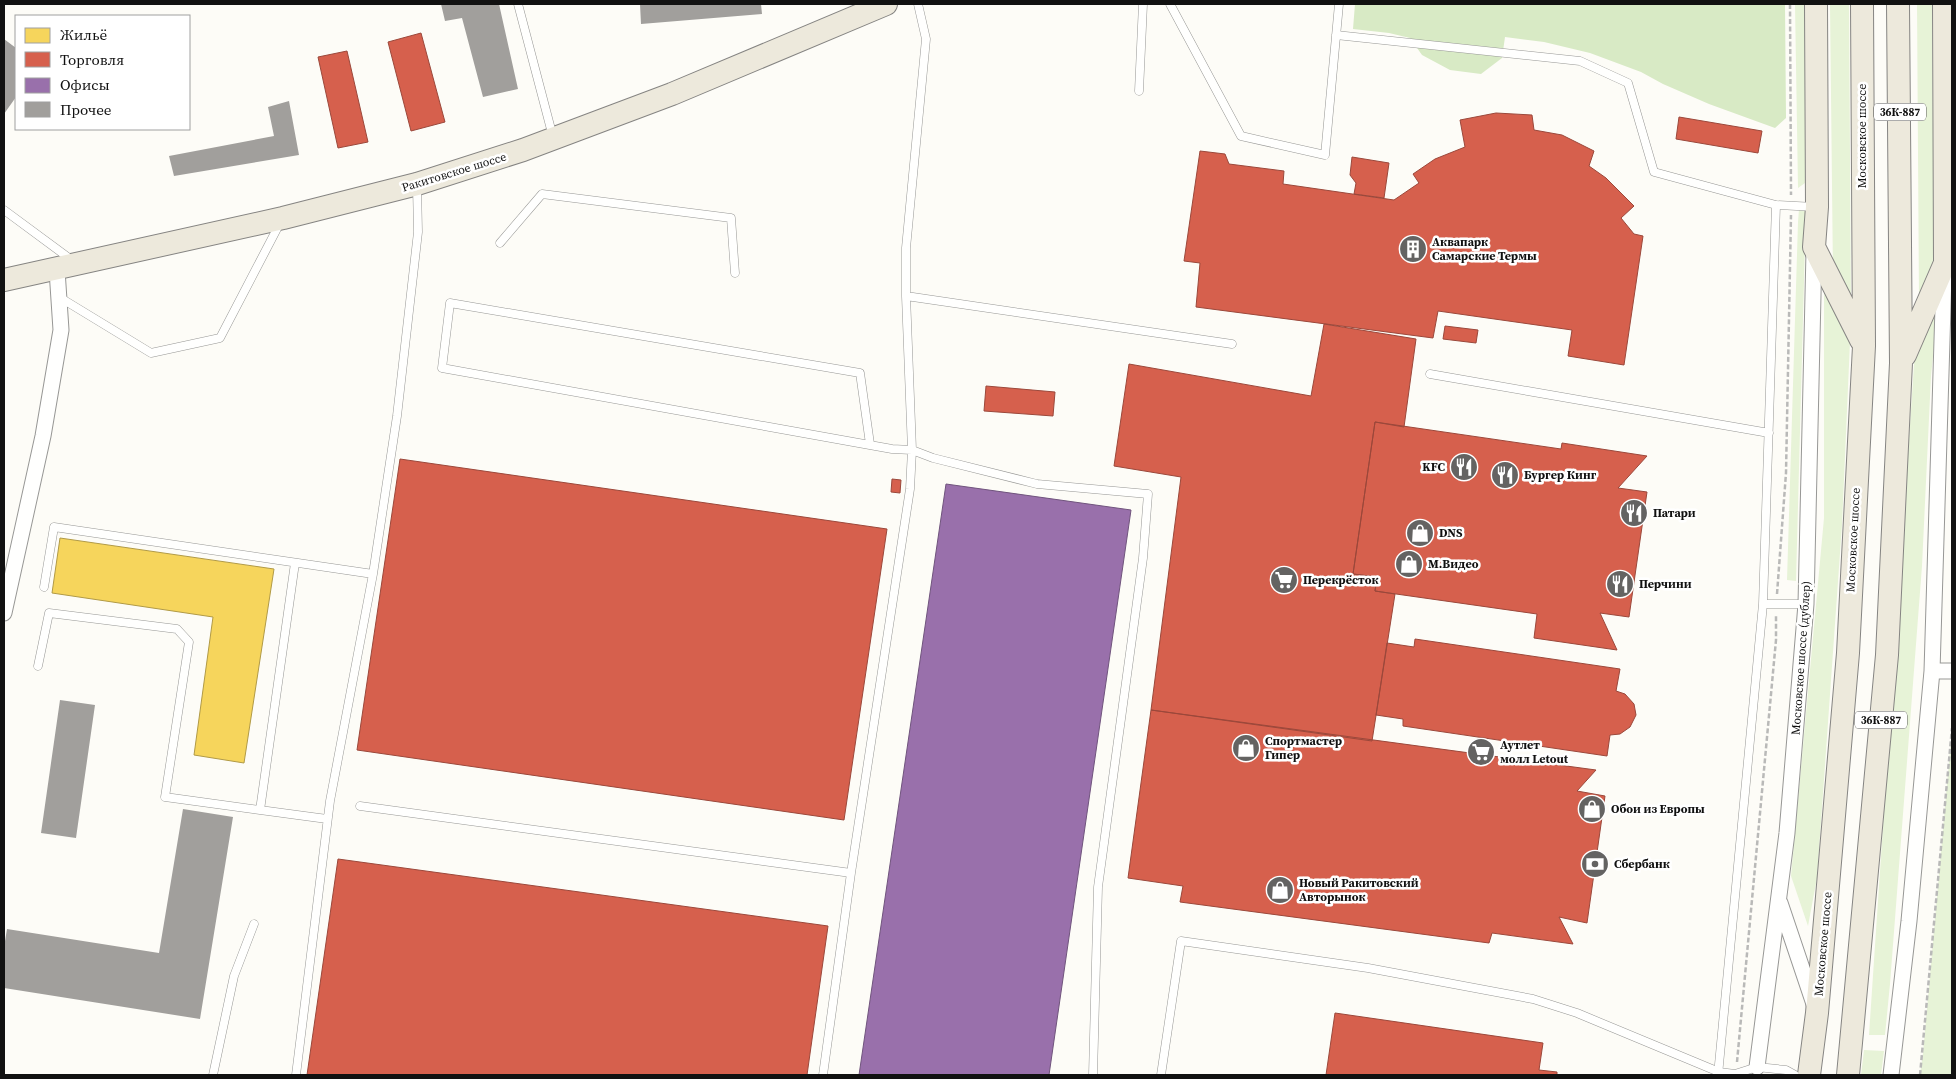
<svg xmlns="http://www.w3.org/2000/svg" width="1956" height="1079" viewBox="0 0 1956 1079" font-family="'Source Serif 4',serif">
  <rect width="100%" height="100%" fill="#fdfcf7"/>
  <!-- green -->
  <path fill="#e7f3d7" d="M1795 4H1805V183L1798 188Z
    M1830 4H1849L1851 308 1833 277Z
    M1917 4H1932L1934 262 1919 301Z
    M1806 206 1796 581 1787 580 1798 222 1799 209Z
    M1824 280 1850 342 1842 525 1817 878 1808 926 1791 876 1824 518Z
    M1940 287 1931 376 1922 566 1890 984 1885 1035H1869L1915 350Z
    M1952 728V1075H1920L1923 1053Z
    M1864 1050 1884 1051 1881 1075H1861Z"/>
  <!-- forest -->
  <path fill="#d8eac5" d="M1355 4H1785L1786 118 1775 128 1709 104 1663 84 1641 72 1590 53 1544 42 1505 37 1502 58 1481 74 1450 70 1422 55 1410 38 1389 33 1353 29Z"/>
  <!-- homes -->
  <path fill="#f6d55c" stroke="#b19a46" d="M60 538 274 569 244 763 194 755 213 617 52 593Z"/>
  <!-- shops -->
  <path fill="#d6604d" stroke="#9b483b" d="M421 33 445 122 411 131 388 42Z
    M347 51 368 142 338 148 318 57Z
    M1496 113 1532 115 1534 130 1562 135 1594 151 1589 166 1606 178 1634 206 1621 218 1634 234 1643 236 1624 365 1568 356 1572 330 1438 311 1433 338 1196 307 1200 263 1184 261 1200 151 1225 154 1229 164 1284 171 1283 184 1394 200 1419 183 1413 174 1435 159 1465 147 1460 120Z
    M1679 117 1762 131 1758 153 1676 139Z
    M1352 157 1389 163 1384 198 1354 194 1356 183 1350 175Z
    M1324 324 1416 339 1404 427 1375 422 1353 574 1377 577 1375 591 1395 594 1372 741 1151 710 1181 477 1114 466 1129 364 1311 396Z
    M1445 326 1478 330 1476 343 1443 339Z
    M986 386 1055 392 1053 416 984 411Z
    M1375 422 1561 449 1562 443 1647 456 1618 488 1647 492 1629 617 1600 613 1617 650 1534 638 1537 614 1375 591 1377 577 1353 574Z
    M400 459 887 529 844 820 357 750Z
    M892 479 901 480 900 493 891 492Z
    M1415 639 1620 669 1616 691 1625 694 1634 704 1636 715 1630 727 1620 734 1610 735 1607 756 1403 726V719L1376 715 1387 643 1414 647Z
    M1151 710 1596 770 1577 791 1605 796 1587 923 1559 917 1573 944 1492 933 1489 943 1180 902 1183 886 1128 878Z
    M338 859 828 926 807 1075H307Z
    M1335 1013 1543 1043 1539 1070 1557 1072V1075H1326Z"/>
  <!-- offices -->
  <path fill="#9970ab" stroke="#70547d" d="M946 484 1131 510 1049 1075H859Z"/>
  <!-- building -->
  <path fill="#a19f9c" d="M441 4H499L518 89 483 97 462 18 445 21Z
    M640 4H761L762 14 641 24Z
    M4 39 16 48V97L4 114Z
    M289 101 299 155 174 176 169 156 274 136 268 107Z
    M60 700 95 705 76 838 41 833Z
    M183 809 233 817 200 1019 4 988V947L7 929 159 953Z"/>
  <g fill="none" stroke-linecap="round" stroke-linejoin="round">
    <!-- service casing -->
    <g stroke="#979795" stroke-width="9">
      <path id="service" d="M518 4 553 137
        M1170 4 1241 136 1325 155 1339 4
        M1336 35 1580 61 1628 83 1654 172 1776 205
        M1139 91 1143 4
        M4 210 73 261
        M500 243 542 194 731 218 735 273
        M906 296 1232 344
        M59 297 151 353 220 338 280 223
        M1430 374 1769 433
        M870 444 860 373 450 303 442 368 892 449 912 450 933 458 1037 484 1148 494 1143 558 1098 887 1093 1075
        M295 563 260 810 327 819
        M44 587 54 527 373 574
        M1763 604H1806
        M38 666 49 613 177 629 189 642 165 797 260 810
        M360 806 851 873
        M213 1075 234 976 254 924
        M296 1075 330 801 373 574 397 416 418 232 417 186
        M823 1075 851 873 910 489 912 450 906 296V248L926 39 918 4
        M1161 1075 1181 941 1368 968 1533 999 1577 1013 1719 1072 1735 1074 1757 1067 1786 1070 1795 1075
        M1718 1075 1763 604 1776 205 1815 207"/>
    </g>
    <!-- minor casing -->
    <g stroke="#979795" stroke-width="17">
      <path id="minor" d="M4 613 43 436 61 330 57 270
        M1932 671H1952
        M1780 903 1814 1004
        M1757 1067 1787 833 1806 604 1814 251
        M1891 1075 1909 921 1932 671 1944 274"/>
    </g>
    <!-- primary casing -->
    <g stroke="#858482" stroke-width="24">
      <path id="primary" d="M1816 4 1817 207 1814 247 1861 340
        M4 280 283 218 417 184 523 150 672 94 886 4
        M1905 355 1945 263 1944 4
        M1809 1075 1817 1013 1848 653 1864 346 1862 4
        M1848 1075 1887 655 1901 363 1898 4"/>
    </g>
    <!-- path -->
    <path stroke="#b9b9b8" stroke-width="2.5" stroke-dasharray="5 2.5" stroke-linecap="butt" d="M1790 4 1791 195
      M1777 594 1786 473 1791 215
      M1737 1062 1776 640V615
      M1920 1075 1952 728"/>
    <!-- service -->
    <use href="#service" stroke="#fffffe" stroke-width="8"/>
    <!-- minor -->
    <use href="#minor" stroke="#fffffe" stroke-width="15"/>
    <!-- primary -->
    <use href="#primary" stroke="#ede9dc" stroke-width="22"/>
  </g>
  <!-- icons -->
  <defs>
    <g id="building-disc" transform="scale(1.4375)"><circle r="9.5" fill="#646362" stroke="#fff"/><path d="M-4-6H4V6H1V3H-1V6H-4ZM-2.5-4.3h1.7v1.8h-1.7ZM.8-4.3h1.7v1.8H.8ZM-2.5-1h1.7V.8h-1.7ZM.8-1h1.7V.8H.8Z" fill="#fff"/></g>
    <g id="restaurant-disc" transform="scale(1.4375)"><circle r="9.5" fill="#646362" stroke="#fff"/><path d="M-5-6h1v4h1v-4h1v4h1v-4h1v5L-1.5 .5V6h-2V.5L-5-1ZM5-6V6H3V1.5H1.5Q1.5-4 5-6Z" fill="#fff"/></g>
    <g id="shop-disc" transform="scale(1.4375)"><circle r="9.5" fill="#646362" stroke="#fff"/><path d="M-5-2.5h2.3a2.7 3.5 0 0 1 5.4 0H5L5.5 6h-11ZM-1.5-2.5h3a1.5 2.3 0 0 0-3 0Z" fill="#fff"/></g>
    <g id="supermarket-disc" transform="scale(1.4375)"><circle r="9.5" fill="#646362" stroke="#fff"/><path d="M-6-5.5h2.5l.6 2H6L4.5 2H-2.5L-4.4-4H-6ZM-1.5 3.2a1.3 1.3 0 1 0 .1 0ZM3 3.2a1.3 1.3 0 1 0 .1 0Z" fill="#fff"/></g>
    <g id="bank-disc" transform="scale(1.4375)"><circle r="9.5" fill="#646362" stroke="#fff"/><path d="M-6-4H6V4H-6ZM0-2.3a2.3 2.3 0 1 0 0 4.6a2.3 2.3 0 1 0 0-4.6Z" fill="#fff"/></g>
  </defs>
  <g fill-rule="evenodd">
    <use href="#building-disc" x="1413" y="249"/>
    <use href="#restaurant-disc" x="1464" y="467"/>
    <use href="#restaurant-disc" x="1505" y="475"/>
    <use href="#restaurant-disc" x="1634" y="513"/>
    <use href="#shop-disc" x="1420" y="533"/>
    <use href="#shop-disc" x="1409" y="564"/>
    <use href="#supermarket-disc" x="1284" y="580"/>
    <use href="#restaurant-disc" x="1620" y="584"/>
    <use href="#shop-disc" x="1246" y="748"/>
    <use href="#supermarket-disc" x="1481" y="752"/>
    <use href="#shop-disc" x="1592" y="809"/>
    <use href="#bank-disc" x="1595" y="864"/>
    <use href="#shop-disc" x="1280" y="890"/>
  </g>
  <g text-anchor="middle" stroke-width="5" stroke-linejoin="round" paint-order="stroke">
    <!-- shield labels -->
    <g fill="#fff" stroke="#585858" stroke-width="1">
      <rect x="1874" y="103.5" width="52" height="17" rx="4"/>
      <rect x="1855" y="711.5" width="52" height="17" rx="4"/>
    </g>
    <g font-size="11" font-weight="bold" fill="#111">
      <text x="1900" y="116">36К-887</text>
      <text x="1881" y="724">36К-887</text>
    </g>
    <!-- street labels -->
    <g font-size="12" fill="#111" stroke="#fff">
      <text transform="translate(1862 136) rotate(-90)" y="4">Московское шоссе</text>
      <text transform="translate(454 172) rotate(-17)" y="4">Ракитовское шоссе</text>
      <text transform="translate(1853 540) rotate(-87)" y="4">Московское шоссе</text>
      <text transform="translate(1801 658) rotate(-86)" y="4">Московское шоссе (дублер)</text>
      <text transform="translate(1823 944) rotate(-85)" y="4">Московское шоссе</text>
    </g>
    <!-- poi labels -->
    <g font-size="12" font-weight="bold" fill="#111" stroke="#fff" text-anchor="start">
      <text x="1432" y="246">Аквапарк<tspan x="1432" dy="14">Самарские Термы</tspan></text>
      <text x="1445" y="471" text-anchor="end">KFC</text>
      <text x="1524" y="479">Бургер Кинг</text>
      <text x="1653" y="517">Патари</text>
      <text x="1439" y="537">DNS</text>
      <text x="1428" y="568">М.Видео</text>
      <text x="1303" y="584">Перекрёсток</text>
      <text x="1639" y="588">Перчини</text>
      <text x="1265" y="745">Спортмастер<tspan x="1265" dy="14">Гипер</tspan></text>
      <text x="1500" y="749">Аутлет<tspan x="1500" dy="14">молл Letout</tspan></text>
      <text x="1611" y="813">Обои из Европы</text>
      <text x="1614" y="868">Сбербанк</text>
      <text x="1299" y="887">Новый Ракитовский<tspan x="1299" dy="14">Авторынок</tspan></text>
    </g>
  </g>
  <!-- border -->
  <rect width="1956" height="1079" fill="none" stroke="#111111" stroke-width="10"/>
  <!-- legend -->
  <rect x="15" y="15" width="175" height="115" fill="#ffffff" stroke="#a0a0a0"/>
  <rect x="25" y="28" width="25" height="15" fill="#f6d55c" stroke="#a0a0a0"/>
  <text x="60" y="40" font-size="15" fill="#111111">Жильё</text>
  <rect x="25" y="52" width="25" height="15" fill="#d6604d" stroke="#a0a0a0"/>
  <text x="60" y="65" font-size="15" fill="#111111">Торговля</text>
  <rect x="25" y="78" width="25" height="15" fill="#9970ab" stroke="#a0a0a0"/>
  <text x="60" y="90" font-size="15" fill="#111111">Офисы</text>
  <rect x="25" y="102" width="25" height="15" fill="#a19f9c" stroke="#a0a0a0"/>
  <text x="60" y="115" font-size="15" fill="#111111">Прочее</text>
</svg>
